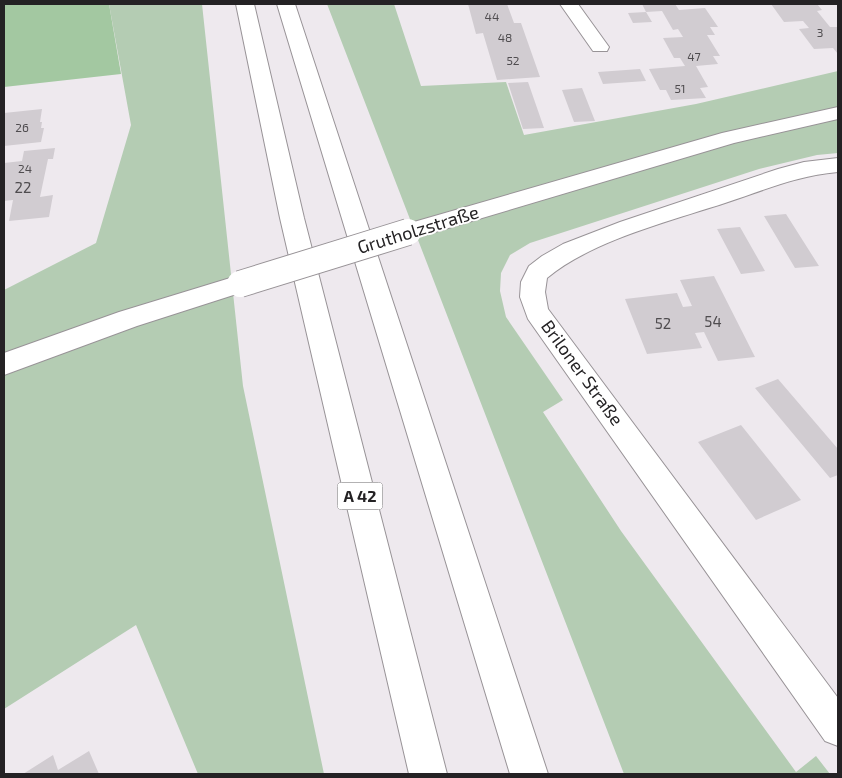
<svg xmlns="http://www.w3.org/2000/svg" width="842" height="778" viewBox="0 0 842 778" font-family="'Exo 2',sans-serif">
  <rect width="100%" height="100%" fill="#eee9ee"/>
  <!-- green -->
  <path fill="#b4ccb3" d="M109 4H202L243 386 324 774H198L136 625 4 709V290L96 243 131 125Z
    M327 4H394L421 86 506 82 524 135 696 104 838 71V153L817 155 759 169 530 243 510 255 501 273 500 291 506 317 563 400 543 412 621 531 796 772 816 756 830 774H624Z"/>
  <!-- forest -->
  <path fill="#a3c8a1" d="M4 4H109L121 74 4 87Z"/>
  <!-- building -->
  <path fill="#d1ccd1" d="M468 4H507L514 23H521L540 77 497 80 483 33 476 34Z
    M642 4H675L679 10 705 8 718 27H710L715 35H707L720 56H713L718 64 696 66 708 87 700 88 706 98 671 100 666 90H660L649 69 685 66 680 58H674L663 38 683 37 678 29 673 30 662 11 646 12Z
    M771 4H817L822 10 817 11 830 27H838V54L833 48 814 49 799 29 809 28 803 21 784 22Z
    M646 12 652 22 633 23 628 13Z
    M640 69 646 81 603 84 598 72Z
    M528 82 544 128 523 129 508 83Z
    M582 88 595 121 574 122 562 90Z
    M42 109 40 122H42L41 128H44L41 142 4 146V113Z
    M55 148 53 159H48L40 197 53 195 49 217 9 221 13 200 4 201V163L22 161 24 151Z
    M786 214 819 266 795 268 764 216Z
    M740 227 765 271 741 274 717 229Z
    M714 276 755 357 718 361 704 332 695 333 702 348 647 354 625 299 677 293 683 307 692 306 680 280Z
    M778 379 838 449V475L830 478 755 388Z
    M741 425 801 500 756 520 698 442Z
    M89 751 99 774H23L53 755 58 770Z"/>
  <g fill="none" stroke-linecap="round" stroke-linejoin="round">
    <!-- street casing -->
    <g stroke="#989397" stroke-width="2">
      <path id="street" d="M560 4H578L609 47 607 51H593Z
        M838 107V119L734 143 408 240 400 238 396 232 400 226 722 133Z
        M838 158V172C795 176 765 190 725 203 670 221 591 241 547 278L545 292 548 309 838 698V746L825 741 528 319 520 297 521 282 529 266 542 256 563 244 620 222 778 169 804 162Z
        M240 275 249 278 252 284 249 290 137 326 4 375V353L119 312Z"/>
    </g>
    <!-- highway casing -->
    <g stroke="#989397" stroke-width="2">
      <path id="highway" d="M236 4H254L304 218 447 774H409L280 218Z
        M277 4H295L548 774H510Z"/>
    </g>
    <!-- street -->
    <use href="#street" fill="#fff" fill-rule="evenodd"/>
    <!-- highway -->
    <use href="#highway" fill="#fff" fill-rule="evenodd"/>
    <!-- street-bridge casing -->
    <g stroke="#989397" stroke-width="28" stroke-linecap="butt">
      <path id="street-bridge" d="M240 284 408 232"/>
    </g>
    <!-- street-bridge -->
    <use href="#street-bridge" stroke="#fff" stroke-width="26"/>
  </g>
  <g text-anchor="middle" stroke-width="4" stroke-linejoin="round" paint-order="stroke">
    <!-- far-number labels -->
    <g font-size="12" fill="#4f4c4f">
      <text x="492" y="21">44</text>
      <text x="820" y="37">3</text>
      <text x="505" y="42">48</text>
      <text x="694" y="61">47</text>
      <text x="513" y="65">52</text>
      <text x="680" y="93">51</text>
      <text x="22" y="132">26</text>
      <text x="25" y="173">24</text>
    </g>
    <!-- number labels -->
    <g font-size="15" fill="#4f4c4f">
      <text x="23" y="193">22</text>
      <text x="713" y="327">54</text>
      <text x="663" y="329">52</text>
    </g>
    <!-- shield labels -->
    <rect fill="#fff" stroke="#666466" stroke-width="1" x="337.5" y="482.5" width="45" height="27" rx="4"/>
    <g font-size="16" font-weight="bold" fill="#242224">
      <text x="360" y="502">A 42</text>
    </g>
    <!-- street labels -->
    <g font-size="18" fill="#242224" stroke="#fff">
      <text transform="translate(418 230) rotate(-17)" y="6">Grutholzstraße</text>
      <text transform="translate(582 373) rotate(54)" y="6">Briloner Straße</text>
    </g>
  </g>
  <!-- border -->
  <rect width="842" height="778" fill="none" stroke="#242224" stroke-width="10"/>
</svg>
